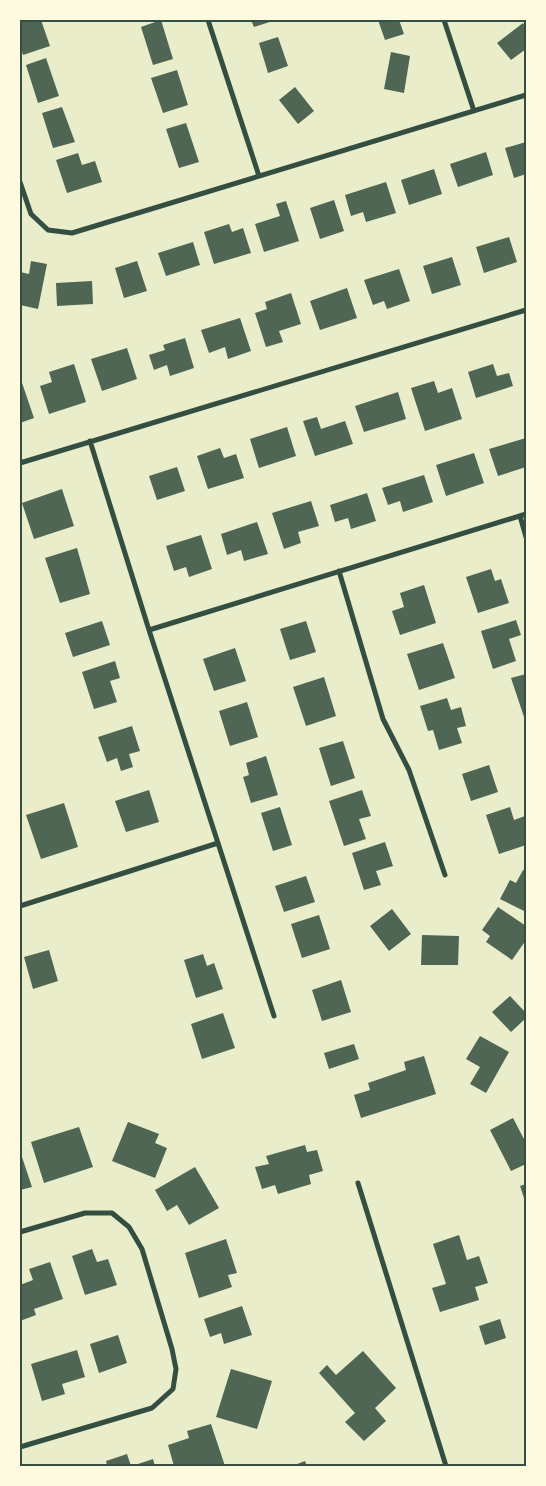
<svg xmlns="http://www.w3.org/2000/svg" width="546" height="1486" viewBox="0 0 546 1486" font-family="'Alegreya Sans',sans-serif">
  <rect width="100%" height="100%" fill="#e9edc9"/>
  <!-- building -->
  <path fill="#4f6655" d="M20 20H41L50 46 23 55 20 45Z
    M161 20 173 59 153 65 141 27Z
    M251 20H276L254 27Z
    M378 20H399L404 34 385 40Z
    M523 23 526 28V49L511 60 497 43Z
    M278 37 288 66 268 73 259 43Z
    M391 52 410 56 404 93 384 89Z
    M46 58 59 96 38 103 26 65Z
    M177 70 188 105 163 113 151 78Z
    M295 87 314 111 298 124 279 100Z
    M62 107 75 142 53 148 42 113Z
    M186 123 199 162 179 168 166 129Z
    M526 142V174L514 178 505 148Z
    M486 152 493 175 458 187 450 164Z
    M78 153 82 165 95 161 102 182 67 193 56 160Z
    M434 169 442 194 409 205 401 180Z
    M386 182 396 213 366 222 363 212 351 216 345 195Z
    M334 200 344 231 320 239 310 208Z
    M286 201 299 241 264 252 255 224 280 216 276 204Z
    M229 224 232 232 243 228 251 253 214 264 204 232Z
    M509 237 517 262 484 273 476 247Z
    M193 242 200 265 166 276 158 253Z
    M452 257 461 285 432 294 423 266Z
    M31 261 47 264 38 309 20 305V272L29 274Z
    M137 261 147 291 124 298 115 268Z
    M399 269 410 301 387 309 384 301 373 305 364 280Z
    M92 281 93 304 57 306 56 283Z
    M347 288 357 318 320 330 310 301Z
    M291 293 301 324 279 331 283 342 266 347 255 313 267 309 265 302Z
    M240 318 251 351 228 359 225 347 209 353 201 330Z
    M185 338 194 368 170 376 167 365 154 370 149 355 165 350 163 345Z
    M127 348 137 379 102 391 91 359Z
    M74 364 86 402 49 414 40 386 52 382 49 372Z
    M493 364 497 376 509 373 513 386 476 398 468 372Z
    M20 377 34 418 20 423Z
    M434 381 438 393 452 388 462 419 425 431 411 388Z
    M398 392 406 419 364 432 355 406Z
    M317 417 321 429 345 421 353 444 315 456 303 421Z
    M287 427 296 456 259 468 250 439Z
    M526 438V467L498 476 489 449Z
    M220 448 224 458 236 454 244 478 208 489 197 456Z
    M474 453 484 483 446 496 436 465Z
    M177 467 185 491 157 500 149 476Z
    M424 475 433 502 403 512 400 501 388 505 382 488Z
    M62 489 74 526 34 539 22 503Z
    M367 493 376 521 351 529 348 518 335 522 330 505Z
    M311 501 319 526 298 532 301 543 284 549 272 513Z
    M257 522 268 554 244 561 241 550 227 555 221 534Z
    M201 535 212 569 189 577 186 567 174 571 166 546Z
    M77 548 90 594 60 603 45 558Z
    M491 569 495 581 501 579 509 603 478 613 466 577Z
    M424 585 436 623 400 635 392 611 404 607 400 593Z
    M516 620 521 635 509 639 516 661 493 669 481 631Z
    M102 621 110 645 73 657 65 633Z
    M306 621 316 652 290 660 280 629Z
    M443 643 455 678 419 690 407 654Z
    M235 648 246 681 214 691 203 659Z
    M115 661 120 678 110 681 117 702 94 709 82 672Z
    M526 674V723L511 678Z
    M324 677 336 716 306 726 293 687Z
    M447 698 451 710 461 707 466 726 457 728 462 743 439 750 433 730 428 731 420 706Z
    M247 702 258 737 230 746 219 711Z
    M132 726 140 751 129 754 133 767 121 771 117 758 107 762 98 737Z
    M343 741 355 778 331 786 319 748Z
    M266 756 278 795 251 803 243 777 249 775 246 763Z
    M489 765 498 792 471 801 462 774Z
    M149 790 159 822 126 832 115 801Z
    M362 790 371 816 359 819 366 839 344 846 329 801Z
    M64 803 78 847 41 859 26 815Z
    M280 807 292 845 273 851 261 813Z
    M510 807 514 820 525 816 526 845 499 854 486 815Z
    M385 842 393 866 376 871 381 885 364 890 352 853Z
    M523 870 526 871V912L500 899 510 880 516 883Z
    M306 876 315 902 284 912 275 886Z
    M498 907 526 926V940L512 960 486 942 490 936 482 930Z
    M392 909 411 934 389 951 370 926Z
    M319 915 330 949 302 958 291 924Z
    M422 935 459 936 458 965H421Z
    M49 950 58 981 33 989 24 957Z
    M203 954 207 966 214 963 223 989 196 998 184 960Z
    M341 980 351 1012 322 1021 312 990Z
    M510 996 526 1013V1018L511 1032 492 1012Z
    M223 1013 235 1048 202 1059 191 1024Z
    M480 1036 509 1052 486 1093 470 1084 480 1067 466 1059Z
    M354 1044 359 1059 329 1069 324 1053Z
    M424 1056 436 1094 361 1118 354 1095 370 1090 368 1083 406 1070 404 1062Z
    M513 1118 526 1143V1164L511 1171 490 1130Z
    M128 1122 159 1134 155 1143 167 1148 155 1178 112 1161Z
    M79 1127 93 1167 44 1183 31 1142Z
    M305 1145 307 1152 317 1150 323 1171 309 1175 311 1184 278 1194 275 1185 262 1189 255 1167 269 1164 266 1156Z
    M20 1151 32 1187 20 1190Z
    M195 1167 219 1208 189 1225 177 1205 167 1211 155 1190Z
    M526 1184V1204L520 1186Z
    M459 1235 467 1260 479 1256 488 1283 475 1287 479 1300 440 1312 432 1288 446 1284 433 1244Z
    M226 1239 237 1273 228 1275 232 1287 199 1298 185 1253Z
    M92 1249 97 1262 108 1259 117 1285 85 1295 72 1256Z
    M50 1262 63 1299 34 1309 36 1315 20 1321V1285L33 1280 29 1269Z
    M242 1306 252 1335 224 1344 221 1333 210 1337 204 1319Z
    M500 1319 506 1338 485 1345 479 1326Z
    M118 1335 127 1363 99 1373 90 1344Z
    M77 1350 85 1377 62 1384 65 1394 42 1401 31 1364Z
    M363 1351 396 1388 375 1408 386 1421 364 1441 345 1422 355 1413 319 1373 327 1365 336 1375Z
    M231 1369 272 1381 257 1429 216 1417Z
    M211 1424 225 1466H196V1465L174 1466 168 1445 189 1438 187 1431Z
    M127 1454 131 1466H107L106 1461Z
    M153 1459 155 1466H132Z
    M305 1461 307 1466H292Z"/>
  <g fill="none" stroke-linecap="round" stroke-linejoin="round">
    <!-- minor -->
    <path stroke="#344e41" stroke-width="5" d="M208 20 259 176
      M444 20 474 111
      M20 182 31 214 48 230 72 233 526 95
      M90 441 149 630 274 1016
      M20 463 526 310
      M520 516 526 537
      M339 571 383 719 409 770 445 875
      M149 630 526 514
      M20 906 218 843
      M358 1183 446 1466
      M20 1232 85 1213H112L129 1227 142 1249 172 1349 176 1369 173 1389 152 1408 20 1447"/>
  </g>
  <!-- border -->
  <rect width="546" height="1486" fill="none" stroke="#fefae0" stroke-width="42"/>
  <rect x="21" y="21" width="504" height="1444" fill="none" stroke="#344e41" stroke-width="2"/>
</svg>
